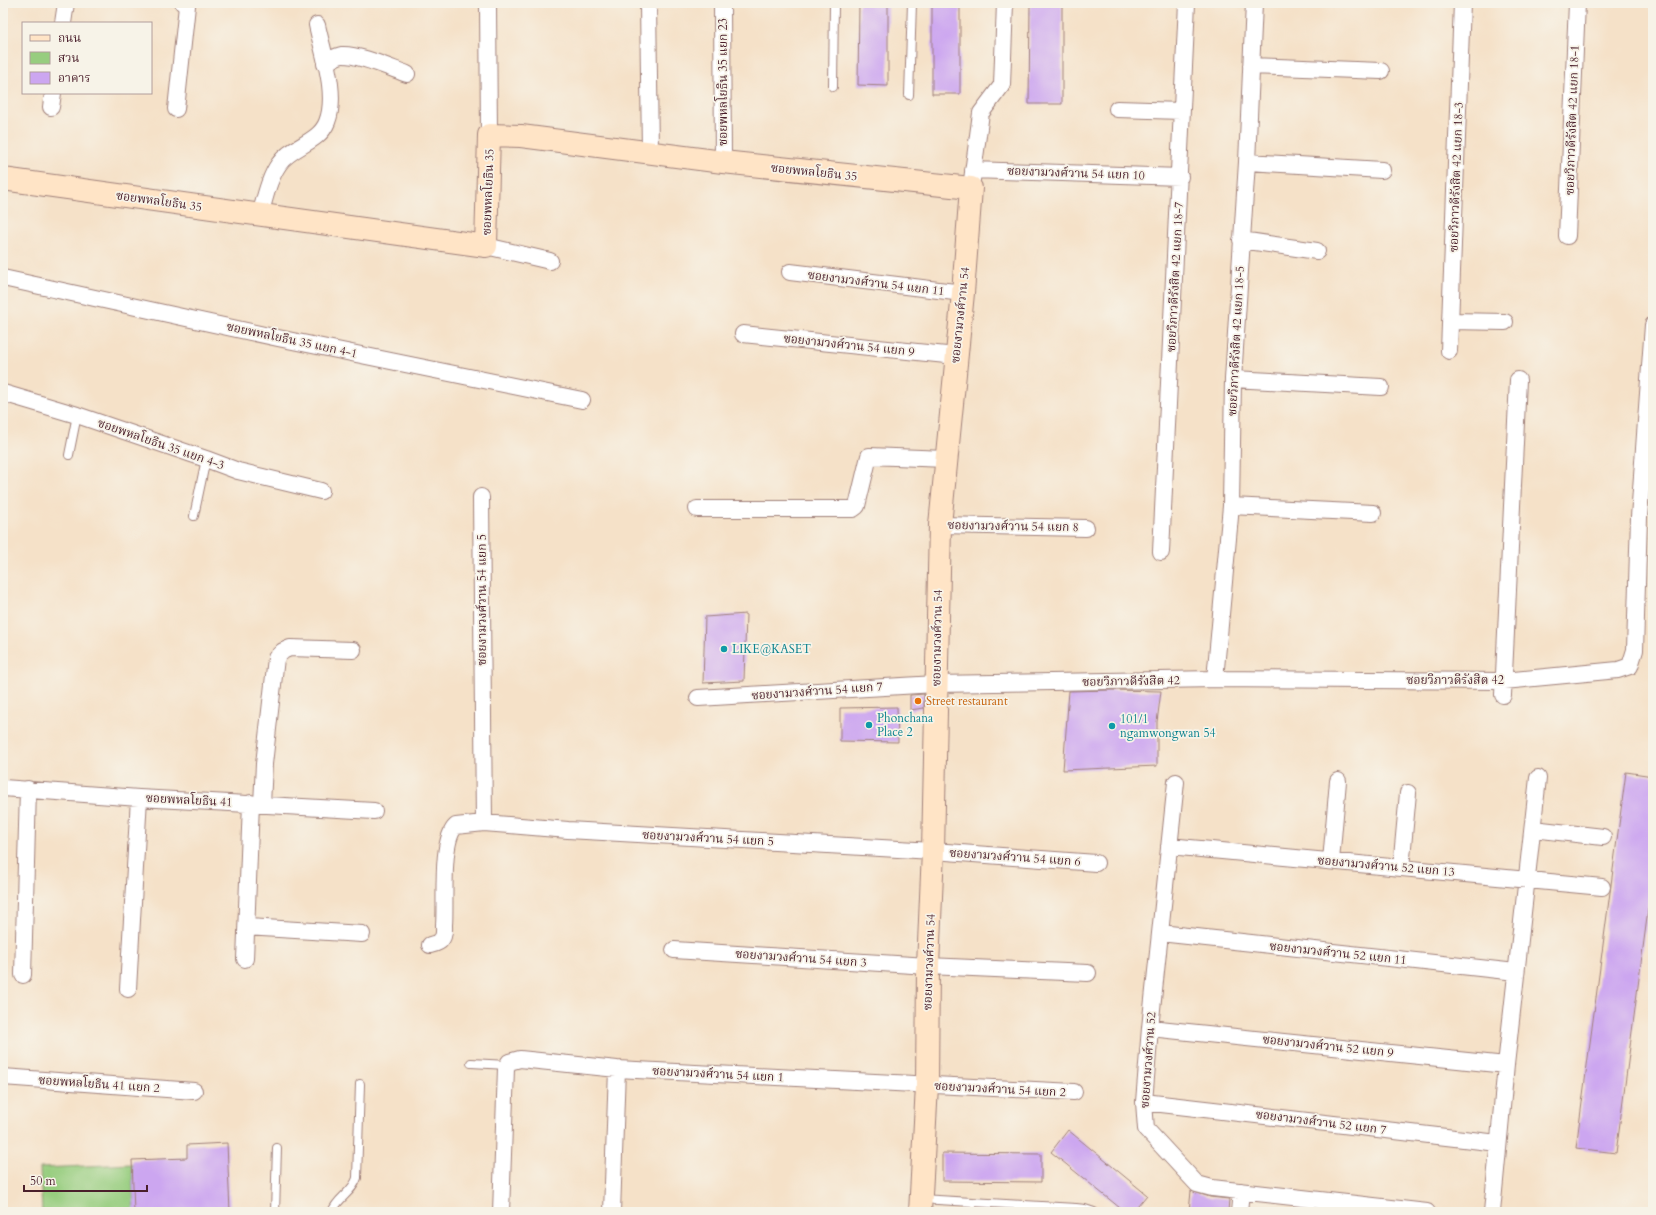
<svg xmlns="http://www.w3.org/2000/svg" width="1656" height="1215" viewBox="0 0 1656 1215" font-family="Cardo,'Noto Serif Thai',serif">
  <rect width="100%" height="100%" fill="#f7f3e8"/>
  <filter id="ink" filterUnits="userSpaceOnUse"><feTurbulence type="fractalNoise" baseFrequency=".025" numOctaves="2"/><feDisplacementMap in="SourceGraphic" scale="8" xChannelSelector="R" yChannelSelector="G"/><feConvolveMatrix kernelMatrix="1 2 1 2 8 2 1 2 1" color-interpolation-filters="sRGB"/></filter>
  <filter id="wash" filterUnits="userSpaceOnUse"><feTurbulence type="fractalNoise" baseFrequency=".012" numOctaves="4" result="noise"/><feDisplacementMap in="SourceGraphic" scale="16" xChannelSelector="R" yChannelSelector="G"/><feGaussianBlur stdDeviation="0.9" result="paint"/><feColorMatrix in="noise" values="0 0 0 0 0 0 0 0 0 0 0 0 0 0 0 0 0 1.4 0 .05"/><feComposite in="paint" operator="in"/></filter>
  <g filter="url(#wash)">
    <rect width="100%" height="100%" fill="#f5e1c8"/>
    <!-- green -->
    <path fill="#97cd7f" stroke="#707655" d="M132 1164 134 1212H42L40 1168Z"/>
    <g id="blocks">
      <!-- building -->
      <path fill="#cca6f0" d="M859 3H888V86L858 85Z
        M932 3H960V94H932Z
        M1030 3H1062V104H1029Z
        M746 614 744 681 703 683 705 617Z
        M1111 690 1161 691 1157 722V766L1063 770 1069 691Z
        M924 694V708L910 710V695Z
        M897 707 898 742 840 741V708Z
        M1626 772 1653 776V872L1616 1153 1576 1148Z
        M1068 1130 1147 1195 1133 1212H1125L1051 1152Z
        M227 1143 230 1212H134L132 1160 187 1158V1145Z
        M942 1153 1041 1154V1182L942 1181Z
        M1191 1191 1210 1197 1229 1199 1228 1212H1189Z"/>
    </g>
  </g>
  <g filter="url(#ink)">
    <use href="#blocks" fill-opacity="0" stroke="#a0807a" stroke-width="1"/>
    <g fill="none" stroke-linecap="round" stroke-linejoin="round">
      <!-- lane casing -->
      <g stroke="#a0807a" stroke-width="10">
        <path id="lane" d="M833 87 834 3
          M909 95 912 3
          M69 455 77 415
          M194 516 206 459
          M471 1063 507 1065
          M921 1199 1076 1208 1085 1209 1094 1212
          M275 1212 277 1148
          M332 1212C337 1198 353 1192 357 1178L360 1084"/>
      </g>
      <!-- street casing -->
      <g stroke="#a0807a" stroke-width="18">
        <path id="street" d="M488 3 489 135
          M648 3 650 152
          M722 3 723 162
          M63 23 66 3
          M325 64C331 60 335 56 342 55 359 54 390 68 407 74
          M1251 66 1381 71
          M51 107 53 93
          M176 109 187 6 183 3
          M1117 109 1182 111
          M1247 162 1382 170
          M973 170 1180 177
          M972 180 981 113 1002 85 1005 3
          M260 215C265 198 269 178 279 164 291 146 319 143 327 122 338 94 323 54 317 25
          M1567 236 1577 3
          M1241 240 1317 251
          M486 246 550 261
          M790 272 963 293
          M3 278 278 338 582 400
          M1450 321 1505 322
          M743 334 956 356
          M1449 351 1462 3
          M1233 379 1381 387
          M3 393 77 415 206 459 238 471 321 491
          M481 497 484 823
          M1231 506 1373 513
          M697 509H853L857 506 869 456 946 459
          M940 525 1086 528
          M1161 552 1187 3
          M1215 679 1231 506 1233 379 1247 162 1254 3
          M1503 695 1518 380
          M698 698 936 684 1215 679 1504 681 1618 670 1630 666 1635 650 1639 517 1653 325
          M1176 782 1150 1028 1144 1102 1146 1129 1197 1184 1212 1188 1427 1212
          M3 788 139 798 374 811
          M262 804 264 764 276 658 283 651 290 648 353 650
          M1533 829 1603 837
          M1169 846 1602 887
          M1331 861 1338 781
          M1401 868 1408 793
          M247 927 362 934
          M1160 933 1516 972
          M430 945C434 944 439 943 441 940 445 936 444 929 444 925 446 903 440 840 456 826L484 823 568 830 933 851 1096 863
          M674 950 928 966 1088 973
          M245 959 251 803
          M23 975 28 789
          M128 989 139 798
          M1150 1028 1506 1065
          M3 1077 194 1091
          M1144 1102 1498 1143
          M501 1212 506 1068 509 1062 520 1059 617 1069 1074 1092
          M612 1212 617 1069
          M1239 1212 1241 1191
          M1492 1212 1506 1065 1538 778"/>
      </g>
      <!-- secondary casing -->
      <g stroke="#a0807a" stroke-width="24">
        <path id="secondary" d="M3 179 486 246 489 135 521 136 723 162 971 188 963 293 940 525 933 851 928 966 927 1086 920 1212"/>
      </g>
      <!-- lane -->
      <use href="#lane" stroke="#fff" stroke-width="8"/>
      <!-- street -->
      <use href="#street" stroke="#fff" stroke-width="16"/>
      <!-- secondary -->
      <use href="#secondary" stroke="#ffe4c6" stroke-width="22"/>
    </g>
  </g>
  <!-- markers -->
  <g fill="#0f9aa8" stroke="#f7f3e8" stroke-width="1.5">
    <circle cx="724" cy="649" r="4"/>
    <circle cx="869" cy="725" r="4"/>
    <circle cx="1112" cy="726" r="4"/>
  </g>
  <circle fill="#e8710a" stroke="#f7f3e8" stroke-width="1.5" cx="918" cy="701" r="4"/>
  <g text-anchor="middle" stroke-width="3.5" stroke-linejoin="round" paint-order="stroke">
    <!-- street labels -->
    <g font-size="12" fill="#4a1f2b" stroke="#f7f3e8">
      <text transform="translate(723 82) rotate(-90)" y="4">ซอยพหลโยธิน 35 แยก 23</text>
      <text transform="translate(1572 120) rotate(-88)" y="4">ซอยวิภาวดีรังสิต 42 แยก 18-1</text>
      <text transform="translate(814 172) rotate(6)" y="4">ซอยพหลโยธิน 35</text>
      <text transform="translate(1076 173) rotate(2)" y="4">ซอยงามวงศ์วาน 54 แยก 10</text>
      <text transform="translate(1456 177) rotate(-88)" y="4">ซอยวิภาวดีรังสิต 42 แยก 18-3</text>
      <text transform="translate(488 192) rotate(-88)" y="4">ซอยพหลโยธิน 35</text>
      <text transform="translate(159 201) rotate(8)" y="4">ซอยพหลโยธิน 35</text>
      <text transform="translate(1175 277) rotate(-87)" y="4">ซอยวิภาวดีรังสิต 42 แยก 18-7</text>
      <text transform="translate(876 283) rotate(7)" y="4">ซอยงามวงศ์วาน 54 แยก 11</text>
      <text transform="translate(960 315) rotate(-84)" y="4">ซอยงามวงศ์วาน 54</text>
      <text transform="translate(292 340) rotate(12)" y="4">ซอยพหลโยธิน 35 แยก 4-1</text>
      <text transform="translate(1236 341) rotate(-87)" y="4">ซอยวิภาวดีรังสิต 42 แยก 18-5</text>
      <text transform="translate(849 345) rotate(6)" y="4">ซอยงามวงศ์วาน 54 แยก 9</text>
      <text transform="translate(161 444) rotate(19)" y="4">ซอยพหลโยธิน 35 แยก 4-3</text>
      <text transform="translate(1013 526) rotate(1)" y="4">ซอยงามวงศ์วาน 54 แยก 8</text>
      <text transform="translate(482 600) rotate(-90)" y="4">ซอยงามวงศ์วาน 54 แยก 5</text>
      <text transform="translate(937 638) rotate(-89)" y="4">ซอยงามวงศ์วาน 54</text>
      <text x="1455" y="684">ซอยวิภาวดีรังสิต 42</text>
      <text transform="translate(1131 681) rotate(-1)" y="4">ซอยวิภาวดีรังสิต 42</text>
      <text transform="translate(817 691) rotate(-4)" y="4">ซอยงามวงศ์วาน 54 แยก 7</text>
      <text transform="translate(189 800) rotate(3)" y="4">ซอยพหลโยธิน 41</text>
      <text transform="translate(708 838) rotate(3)" y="4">ซอยงามวงศ์วาน 54 แยก 5</text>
      <text transform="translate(1015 857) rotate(4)" y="4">ซอยงามวงศ์วาน 54 แยก 6</text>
      <text transform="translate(1386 866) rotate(5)" y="4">ซอยงามวงศ์วาน 52 แยก 13</text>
      <text transform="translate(1338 953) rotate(6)" y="4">ซอยงามวงศ์วาน 52 แยก 11</text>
      <text transform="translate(801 958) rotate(4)" y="4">ซอยงามวงศ์วาน 54 แยก 3</text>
      <text transform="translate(929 962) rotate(-88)" y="4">ซอยงามวงศ์วาน 54</text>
      <text transform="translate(1328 1046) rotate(6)" y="4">ซอยงามวงศ์วาน 52 แยก 9</text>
      <text transform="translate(1148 1060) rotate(-86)" y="4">ซอยงามวงศ์วาน 52</text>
      <text transform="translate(718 1074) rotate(3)" y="4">ซอยงามวงศ์วาน 54 แยก 1</text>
      <text transform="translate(99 1084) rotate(4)" y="4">ซอยพหลโยธิน 41 แยก 2</text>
      <text transform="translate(1000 1089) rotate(3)" y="4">ซอยงามวงศ์วาน 54 แยก 2</text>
      <text transform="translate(1321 1122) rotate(7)" y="4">ซอยงามวงศ์วาน 52 แยก 7</text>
    </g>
    <!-- culture labels -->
    <g font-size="12" fill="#0d838f" stroke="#f7f3e8" text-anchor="start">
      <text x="732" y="653">LIKE@KASET</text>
      <text x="877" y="722">Phonchana<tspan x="877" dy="14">Place 2</tspan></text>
      <text x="1120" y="723">101/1<tspan x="1120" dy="14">ngamwongwan 54</tspan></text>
    </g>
    <!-- food labels -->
    <g font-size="12" fill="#c56008" stroke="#f7f3e8" text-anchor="start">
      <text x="926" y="705">Street restaurant</text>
    </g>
  </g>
  <!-- margin -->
  <rect width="1656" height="1215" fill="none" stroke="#f7f3e8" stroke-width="16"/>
  <!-- legend -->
  <rect x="22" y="22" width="130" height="72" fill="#f7f3e8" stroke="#b29e9c"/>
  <rect x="30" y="35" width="20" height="6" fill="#ffe4c6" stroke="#b29e9c"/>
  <text x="58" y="42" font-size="12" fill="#4a1f2b">ถนน</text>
  <rect x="30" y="52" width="20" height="12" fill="#97cd7f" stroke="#b29e9c"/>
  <text x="58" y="62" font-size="12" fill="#4a1f2b">สวน</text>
  <rect x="30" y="72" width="20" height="12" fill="#cca6f0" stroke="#b29e9c"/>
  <text x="58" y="82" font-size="12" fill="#4a1f2b">อาคาร</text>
  <!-- scale -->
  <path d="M24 1185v6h123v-6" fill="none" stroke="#4a1f2b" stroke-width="2"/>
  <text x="30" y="1185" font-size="12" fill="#4a1f2b" stroke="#f7f3e8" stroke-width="3" paint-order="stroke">50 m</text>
</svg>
